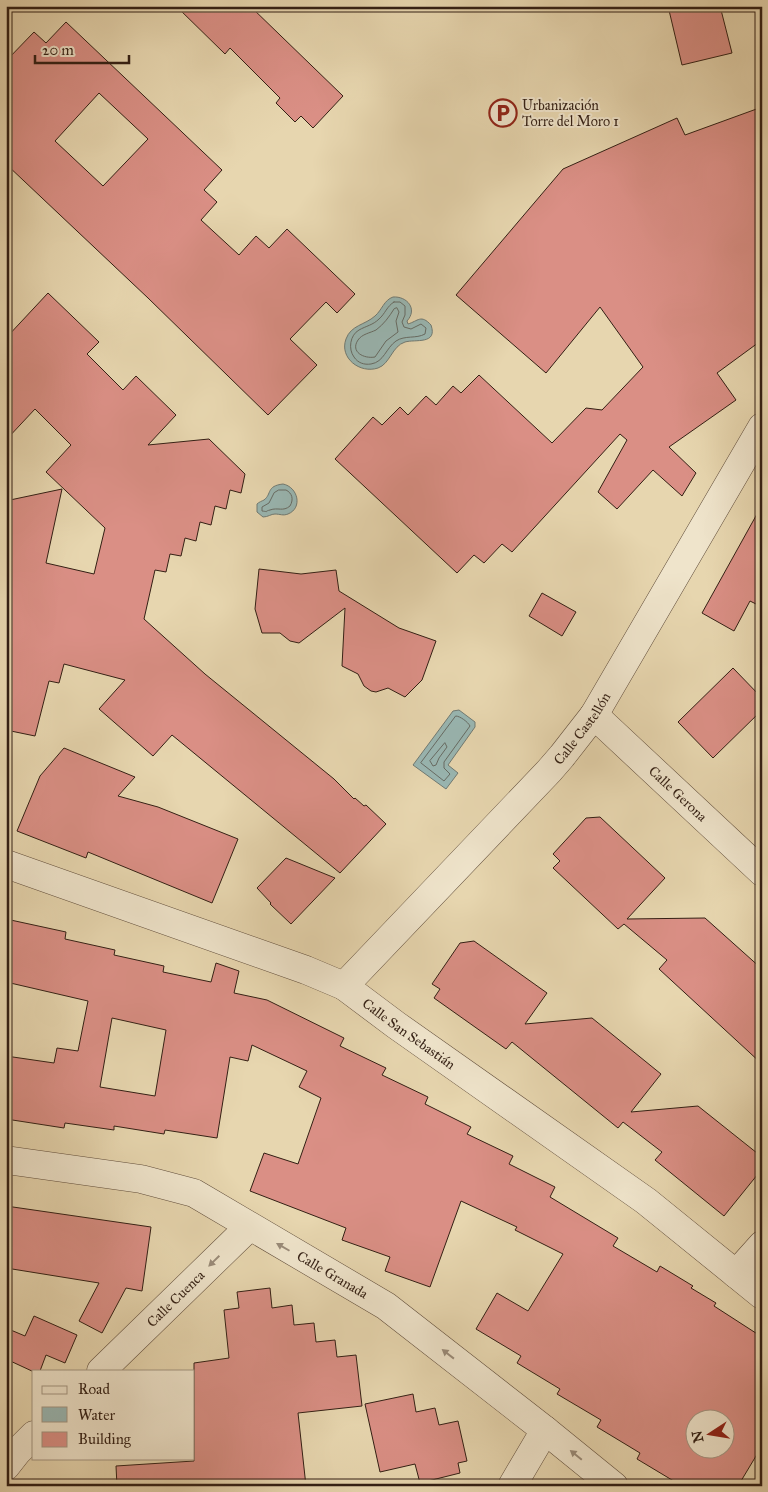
<svg xmlns="http://www.w3.org/2000/svg" width="768" height="1492" viewBox="0 0 768 1492" font-family="'IM FELL Great Primer',serif">
  <rect width="100%" height="100%" fill="#e7d6af"/>
  <filter id="stains"><feTurbulence type="fractalNoise" baseFrequency=".004" numOctaves="4"/><feColorMatrix values="0 0 0 0 .2 0 0 0 0 .09 0 0 0 0 .02 0 0 0 .5 -.17"/></filter>
  <radialGradient id="worn" r=".72"><stop offset=".6" stop-color="#630" stop-opacity="0"/><stop offset="1" stop-color="#630" stop-opacity=".3"/></radialGradient>
  <!-- water -->
  <path fill="#99b7b3" stroke="#707a73" d="M393 297C407 296 418 309 407 321L408 324C418 321 421 314 431 325 438 345 415 339 405 342 392 346 390 364 378 368 360 374 339 358 346 339 351 325 365 325 375 316 382 310 384 300 393 297Z
    M283 484C298 487 303 508 288 514 283 516 280 514 275 514 271 514 268 517 263 517L257 512V504C259 502 262 501 264 500 272 494 266 486 283 484Z
    M459 710 475 722V727L448 765 458 773 446 789 413 765 453 711Z"/>
  <g fill="none" stroke-linecap="round" stroke-linejoin="round">
    <!-- shore -->
    <path stroke="#666b64" stroke-width="1" d="M394 302H400L405 306V315L402 322 404 327 411 329 421 324 426 328 425 334C416 339 405 335 396 341 386 348 384 362 371 364 364 365 358 363 354 357 348 349 350 335 359 330 366 326 373 325 379 319 385 314 387 306 394 302Z
      M397 308 399 312 396 321 398 332 386 341 375 357C364 359 350 352 358 340 362 334 370 333 376 330 384 324 389 317 394 309Z
      M279 490H286C292 493 294 499 290 506 283 512 278 507 270 510 262 512 271 512 262 511V507L269 503 274 493Z
      M456 716C460 716 468 722 470 726L444 762V768L450 774 444 781 421 763Z
      M445 743 447 747 439 758 436 765 433 766 430 761Z"/>
  </g>
  <!-- building -->
  <path fill="#da8f85" stroke="#331f14" fill-rule="evenodd" d="M176 6H250L343 96 313 128 301 116 295 122 276 103 280 98 230 48 225 54Z
    M668 6H720L732 53 682 65Z
    M66 22 222 170 204 190 217 202 201 220 239 255 256 236 269 248 287 229 355 294 337 313 326 302 290 339 317 365 268 415 148 298 6 164V61L34 32 46 43ZM99 93 148 139 103 186 55 141Z
    M762 107V340L717 373 736 400 669 447 696 473 682 496 653 470 617 509 598 492 627 440 620 434 512 552 502 544 484 563 474 555 457 573 335 459 373 417 382 425 400 407 408 415 426 396 436 405 453 386 461 393 479 375 552 443 586 408 602 410 643 367 600 307 546 373 456 295 563 169 677 118 685 135Z
    M48 293 99 342 87 354 123 390 136 376 176 415 148 445 209 439 245 474 241 493 230 490 226 509 215 506 211 525 200 522 196 541 185 538 181 556 170 554 166 572 155 570 144 619 205 674 334 779 354 799 355 798 364 806 366 805 386 824 340 873 172 735 153 756 99 709 125 680 64 664 59 683 49 681 35 736 6 730V518L10 500 62 489 46 563 94 574 105 528 46 472 71 445 35 409 6 440V338Z
    M762 505V607L750 601 734 631 702 613Z
    M259 569 301 574 336 570 339 591 399 628 436 641 422 680 405 697 388 688 376 692 371 691 364 686 358 674 342 666 345 608 299 643 290 641 280 633H262L255 609Z
    M542 593 576 612 562 636 529 616Z
    M733 668 762 698V710L713 758 678 722Z
    M64 748 135 777 118 796 158 807 238 839 212 903 88 852 86 858 17 831 40 776Z
    M600 817 665 878 627 919 705 918 762 969V1064L659 969 667 960 624 924 618 929 553 868 560 861 553 854 586 818Z
    M286 858 335 878 291 924 270 904 271 903 257 888Z
    M6 919 66 932 65 939 115 950 114 955 164 966 163 972 211 982 216 963 239 971 234 993 267 1000 344 1038 340 1046 386 1068 382 1075 428 1097 425 1104 471 1127 467 1134 513 1156 509 1164 555 1187 550 1197 618 1238 613 1246 657 1272 660 1266 693 1286 691 1288 716 1303 714 1306 762 1337V1446L738 1486H682L637 1459 640 1453 597 1427 601 1420 557 1394 560 1389 517 1363 521 1356 476 1329 497 1293 528 1311 563 1254 515 1230 517 1227 461 1201 430 1287 385 1271 390 1257 342 1240 346 1228 250 1191 264 1153 298 1164 321 1098 299 1087 307 1071 252 1045 248 1061 230 1057 217 1138 165 1130 164 1134 114 1126V1130L65 1123 64 1128 6 1119V1056L54 1063 57 1048 78 1051 88 1001 6 982ZM112 1018 166 1030 155 1096 100 1087ZM696 1420H726V1450H696Z
    M474 941 547 993 525 1024 592 1018 661 1074 631 1112 698 1106 762 1157V1169L724 1216 655 1160 662 1152 623 1122 618 1128 512 1042 506 1049 434 998 440 989 432 984 460 943Z
    M6 1206 151 1227 142 1291 126 1288 102 1333 79 1321 99 1283 6 1268Z
    M270 1288 272 1308 292 1305 294 1325 314 1323 316 1342 335 1340 337 1357 356 1355 362 1406 298 1413 306 1486H117L116 1466 194 1461V1363L229 1358 224 1310 239 1308 237 1292Z
    M34 1316 77 1335 65 1363 46 1355 40 1371 34 1372 6 1359V1328L25 1336Z
    M413 1394 416 1412 435 1408 439 1425 458 1421 467 1461 458 1463 460 1473 420 1483 415 1464 380 1472 365 1404Z"/>
  <g fill="none" stroke-linecap="round" stroke-linejoin="round">
    <!-- street casing -->
    <g stroke="#604d3b" stroke-width="29">
      <g id="street">
        <path id="s1" d="M594 715 762 872"/>
        <path id="s2" d="M6 864 306 970 344 986 396 1025 646 1201 762 1295"/>
        <path id="s3" d="M344 986 549 771 562 756 594 715 762 427"/>
        <path id="s4" d="M6 1160 141 1179 194 1193 386 1306 545 1430 614 1486"/>
        <path d="M736 1274 762 1245"/>
        <path id="s5" d="M101 1371 249 1227"/>
        <path d="M6 1466 17 1452 34 1435"/>
        <path d="M512 1486 545 1430"/>
      </g>
    </g>
    <!-- street -->
    <use href="#street" stroke="#efe4cb" stroke-width="28"/>
  </g>
  <!-- one-way arrows -->
  <defs><path id="oneway-solid" d="M-6-.8H1V-3.2L6.5 0L1 3.2V.8H-6Z" transform="scale(1.25)"/></defs>
  <g fill="#9a8b79">
    <use href="#oneway-solid" transform="translate(283 1247) rotate(-150)"/>
    <use href="#oneway-solid" transform="translate(214 1261) rotate(136)"/>
    <use href="#oneway-solid" transform="translate(448 1354) rotate(-142)"/>
    <use href="#oneway-solid" transform="translate(576 1455) rotate(-141)"/>
  </g>
  <!-- icons -->
  <defs>
    <g id="parking-ring" transform="scale(1.4375)"><circle r="9.5" fill="#efe4cb" stroke="#8f2418" stroke-width="1.5"/><path d="M-3.5-5.5H1a3.5 3.5 0 0 1 0 7H-1V5.5H-3.5ZM-1-3.4V-.6H.8a1.4 1.4 0 0 0 0-2.8Z" fill="#8f2418"/></g>
  </defs>
  <g fill-rule="evenodd">
    <use href="#parking-ring" x="503" y="113"/>
  </g>
  <g text-anchor="middle" stroke-width="4" stroke-linejoin="round" paint-order="stroke">
    <!-- poi labels -->
    <g font-size="14" fill="#331f14" stroke="#efe4cb" text-anchor="start">
      <text x="522" y="110">Urbanización<tspan x="522" dy="16">Torre del Moro 1</tspan></text>
    </g>
    <!-- street labels -->
    <g font-size="14" fill="#331f14" stroke="#efe4cb">
      <text dy="5" stroke="none"><textPath href="#s3" startOffset="351">Calle Castellón</textPath></text>
      <text dy="5" stroke="none"><textPath href="#s1" startOffset="115">Calle Gerona</textPath></text>
      <text dy="5" stroke="none"><textPath href="#s2" startOffset="440">Calle San Sebastián</textPath></text>
      <text dy="5" stroke="none"><textPath href="#s4" startOffset="352">Calle Granada</textPath></text>
      <text dy="5" stroke="none"><textPath href="#s5" startOffset="104">Calle Cuenca</textPath></text>
    </g>
  </g>
  <!-- margin -->
  <rect width="768" height="1492" fill="none" stroke="#e7d6af" stroke-width="25"/>
  <rect x="8" y="8" width="753" height="1477" fill="none" stroke="#331f14" stroke-width="2.5"/>
  <rect x="12" y="12" width="743" height="1467" fill="none" stroke="#331f14"/>
  <!-- legend -->
  <rect x="32" y="1370" width="162" height="90" fill="#efe4cb" stroke="#a49582"/>
  <rect x="42" y="1386" width="25" height="8" fill="#efe4cb" stroke="#a49582"/>
  <text x="78" y="1394" font-size="15" fill="#331f14">Road</text>
  <rect x="42" y="1407" width="25" height="15" fill="#99b7b3" stroke="#a49582"/>
  <text x="78" y="1420" font-size="15" fill="#331f14">Water</text>
  <rect x="42" y="1432" width="25" height="15" fill="#da8f85" stroke="#a49582"/>
  <text x="78" y="1444" font-size="15" fill="#331f14">Building</text>
  <!-- north arrow -->
  <g transform="translate(710 1434) rotate(258)"><circle r="24" fill="#efe4cb" stroke="#a49582"/>
  <path d="M0-4L9 19L0 12L-9 19Z" fill="#8f2418"/>
  <text y="-8" font-size="14" font-weight="bold" text-anchor="middle" fill="#331f14">N</text>
  </g>
  <!-- scale -->
  <path d="M35 55v8h94v-8" fill="none" stroke="#331f14" stroke-width="2.5"/>
  <text x="42" y="55" font-size="15" fill="#331f14" stroke="#efe4cb" stroke-width="4" paint-order="stroke">20 m</text>
  <rect width="100%" height="100%" filter="url(#stains)"/>
  <rect width="100%" height="100%" fill="url(#worn)"/>
</svg>
